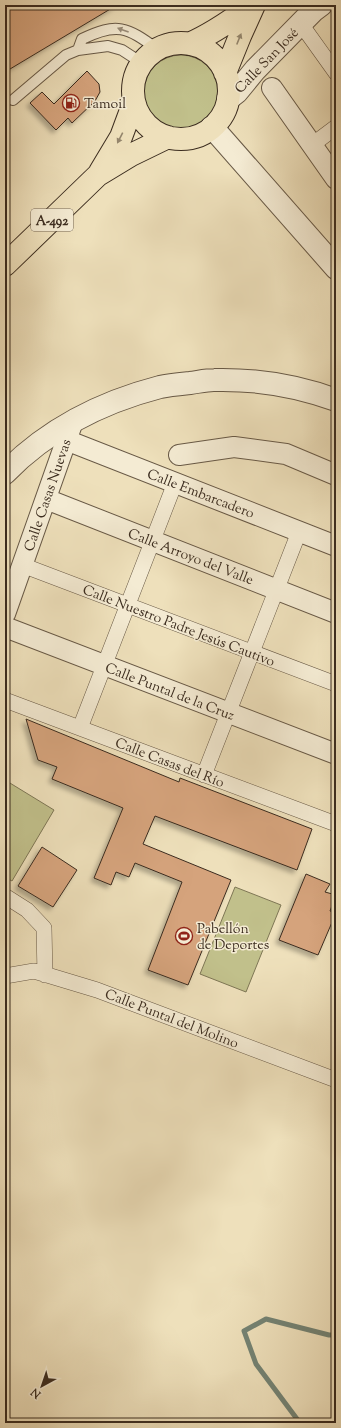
<svg xmlns="http://www.w3.org/2000/svg" width="341" height="1428" viewBox="0 0 341 1428" font-family="'Sorts Mill Goudy',serif">
  <defs>
    <filter id="shadow"><feDropShadow dx="-3.5" dy="3.5" stdDeviation="2" flood-color="#0004"/></filter>
  </defs>
  <rect width="100%" height="100%" fill="#eee0bb"/>
  <filter id="stains"><feTurbulence type="fractalNoise" baseFrequency=".005" numOctaves="4"/><feColorMatrix values="0 0 0 0 .2 0 0 0 0 .09 0 0 0 0 .02 0 0 0 .5 -.17"/></filter>
  <radialGradient id="worn" r=".72"><stop offset=".6" stop-color="#630" stop-opacity="0"/><stop offset="1" stop-color="#630" stop-opacity=".3"/></radialGradient>
  <!-- green -->
  <path fill="#c1c08b" stroke="#7e7655" d="M144 92a37 37 0 1 1 74 0a37 37 0 1 1-74 0Z
    M5 780 54 810 12 881 5 877Z
    M235 887 281 905 246 992 200 974Z"/>
  <g fill="none" stroke-linecap="round" stroke-linejoin="round">
    <!-- stream -->
    <path stroke="#748374" stroke-width="5" d="M300 1423 256 1364 244 1331 266 1319 329 1335H336"/>
  </g>
  <!-- building -->
  <path fill="#d5a37b" stroke="#3b2c1f" filter="url(#shadow)" d="M5 5H117L5 72Z
    M87 71 99 84 100 92 95 101 72 123 68 118 56 130 30 103 42 92 54 104Z
    M26 719 179 782 180 778 312 829 297 870 155 816 143 844 231 880 188 985 148 970 182 882 135 863 129 877 116 872 111 885 94 878 123 808 52 779 57 767 38 760Z
    M42 847 77 870 53 907 18 886Z
    M306 874 330 884 325 892 336 895 330 911 336 913 318 955 279 940Z"/>
  <g fill="none" stroke-linecap="round" stroke-linejoin="round">
    <!-- service casing -->
    <g stroke="#685946" stroke-width="12">
      <path id="service" d="M78 50 82 39C117 22 127 27 157 49
        M13 100 66 55 78 50 108 46 122 50 142 63"/>
    </g>
    <!-- pedestrian casing -->
    <g stroke="#685946" stroke-width="16">
      <path id="pedestrian" d="M301 24 336 73
        M312 145 336 127
        M22 565 336 684
        M5 700 336 824
        M80 728 175 483
        M204 775 299 532
        M5 896 27 910 44 928 45 975
        M5 976 34 971 97 990 336 1080"/>
    </g>
    <!-- minor casing -->
    <g stroke="#685946" stroke-width="22">
      <path id="minor" d="M272 88 336 179
        M66 440 336 546
        M179 455 234 447 286 454 336 475
        M46 499 336 613
        M5 614 71 427
        M5 627 336 754"/>
    </g>
    <!-- tertiary casing -->
    <g stroke="#685946" stroke-width="24">
      <path id="tertiary" d="M228 99 237 92 255 70 313 11 321 5
        M212 127 336 268
        M5 473C47 430 102 402 160 387 169 385 180 384 190 383 198 382 206 380 214 380 254 379 298 386 336 400"/>
    </g>
    <!-- primary casing -->
    <g stroke="#3b2c1f" stroke-width="24">
      <path id="primary" d="M133 91a48 48 0 1 1 96 0a48 48 0 1 1-96 0Z
        M189 44C212 34 232 20 252 5
        M225 73 240 36 254 5
        M100 172 121 137 134 102
        M5 265 98 175 131 155 168 137"/>
    </g>
    <!-- service -->
    <use href="#service" stroke="#f4ebd3" stroke-width="10"/>
    <!-- pedestrian -->
    <use href="#pedestrian" stroke="#f4ebd3" stroke-width="15"/>
    <!-- minor -->
    <use href="#minor" stroke="#f4ebd3" stroke-width="20"/>
    <!-- tertiary -->
    <use href="#tertiary" stroke="#f4ebd3" stroke-width="22"/>
    <!-- primary -->
    <use href="#primary" stroke="#eee0bb" stroke-width="22"/>
  </g>
  <!-- one-way arrows -->
  <defs><path id="oneway-solid" d="M-6-.8H1V-3.2L6.5 0L1 3.2V.8H-6Z"/></defs>
  <use fill="#988c79" href="#oneway-solid" transform="translate(123 30) rotate(-160)"/>
  <g fill="#94866d">
    <use href="#oneway-solid" transform="translate(239 39) rotate(-68)"/>
    <use href="#oneway-solid" transform="translate(120 138) rotate(117)"/>
  </g>
  <!-- icons -->
  <defs>
    <g id="fuel-ring" transform="scale(0.9)"><circle r="9.5" fill="#f4ebd3" stroke="#8f2418" stroke-width="1.5"/><path d="M-5.5-6h7V0h2V4h1.3V-2.5L3-4.5l.8-.8L6-3V5H2.5V1h-1V6h-7ZM-4.2-4.7v3.2H.2V-4.7Z" fill="#8f2418"/></g>
    <g id="stadium-ring" transform="scale(0.9)"><circle r="9.5" fill="#f4ebd3" stroke="#8f2418" stroke-width="1.5"/><path d="M0-5a6.5 5 0 1 0 0 10a6.5 5 0 1 0 0-10ZM-3.5-1.8h7v3.6h-7Z" fill="#8f2418"/></g>
  </defs>
  <g fill-rule="evenodd">
    <use href="#fuel-ring" x="71" y="103"/>
    <use href="#stadium-ring" x="184" y="936"/>
  </g>
  <g text-anchor="middle" stroke-width="3" stroke-linejoin="round" paint-order="stroke">
    <!-- shield labels -->
    <rect fill="#f4ebd3" stroke="#726555" stroke-width="1" x="31" y="209" width="42" height="22" rx="3"/>
    <g font-size="13" font-weight="bold" fill="#3b2c1f">
      <text x="52" y="225">A-492</text>
    </g>
    <!-- street labels -->
    <g font-size="14" fill="#3b2c1f" stroke="#f4ebd3">
      <text transform="translate(266 60) rotate(-46)" y="5">Calle San José</text>
      <text transform="translate(201 493) rotate(21)" y="5">Calle Embarcadero</text>
      <text transform="translate(47 495) rotate(-71)" y="5">Calle Casas Nuevas</text>
      <text transform="translate(191 556) rotate(21)" y="5">Calle Arroyo del Valle</text>
      <text transform="translate(179 625) rotate(21)" y="5">Calle Nuestro Padre Jesús Cautivo</text>
      <text transform="translate(170 691) rotate(21)" y="5">Calle Puntal de la Cruz</text>
      <text transform="translate(170 762) rotate(21)" y="5">Calle Casas del Río</text>
      <text transform="translate(172 1018) rotate(21)" y="5">Calle Puntal del Molino</text>
    </g>
    <!-- poi labels -->
    <g font-size="14" fill="#3b2c1f" stroke="#f4ebd3" text-anchor="start">
      <text x="84" y="108">Tamoil</text>
      <text x="197" y="933">Pabellón<tspan x="197" dy="16">de Deportes</tspan></text>
    </g>
  </g>
  <!-- margin -->
  <rect width="341" height="1428" fill="none" stroke="#eee0bb" stroke-width="20"/>
  <rect x="6" y="6" width="329" height="1416" fill="none" stroke="#3b2c1f" stroke-width="2"/>
  <rect x="10" y="10" width="321" height="1408" fill="none" stroke="#3b2c1f"/>
  <!-- north arrow -->
  <g transform="translate(42 1386) rotate(220)" stroke="#f4ebd3" stroke-width="3" paint-order="stroke">
  <path d="M0-3L7 15L0 10L-7 15Z" fill="#3b2c1f"/>
  <text y="-6" font-size="11" font-weight="bold" text-anchor="middle" fill="#3b2c1f">N</text>
  </g>
  <rect width="100%" height="100%" filter="url(#stains)"/>
  <rect width="100%" height="100%" fill="url(#worn)"/>
</svg>
